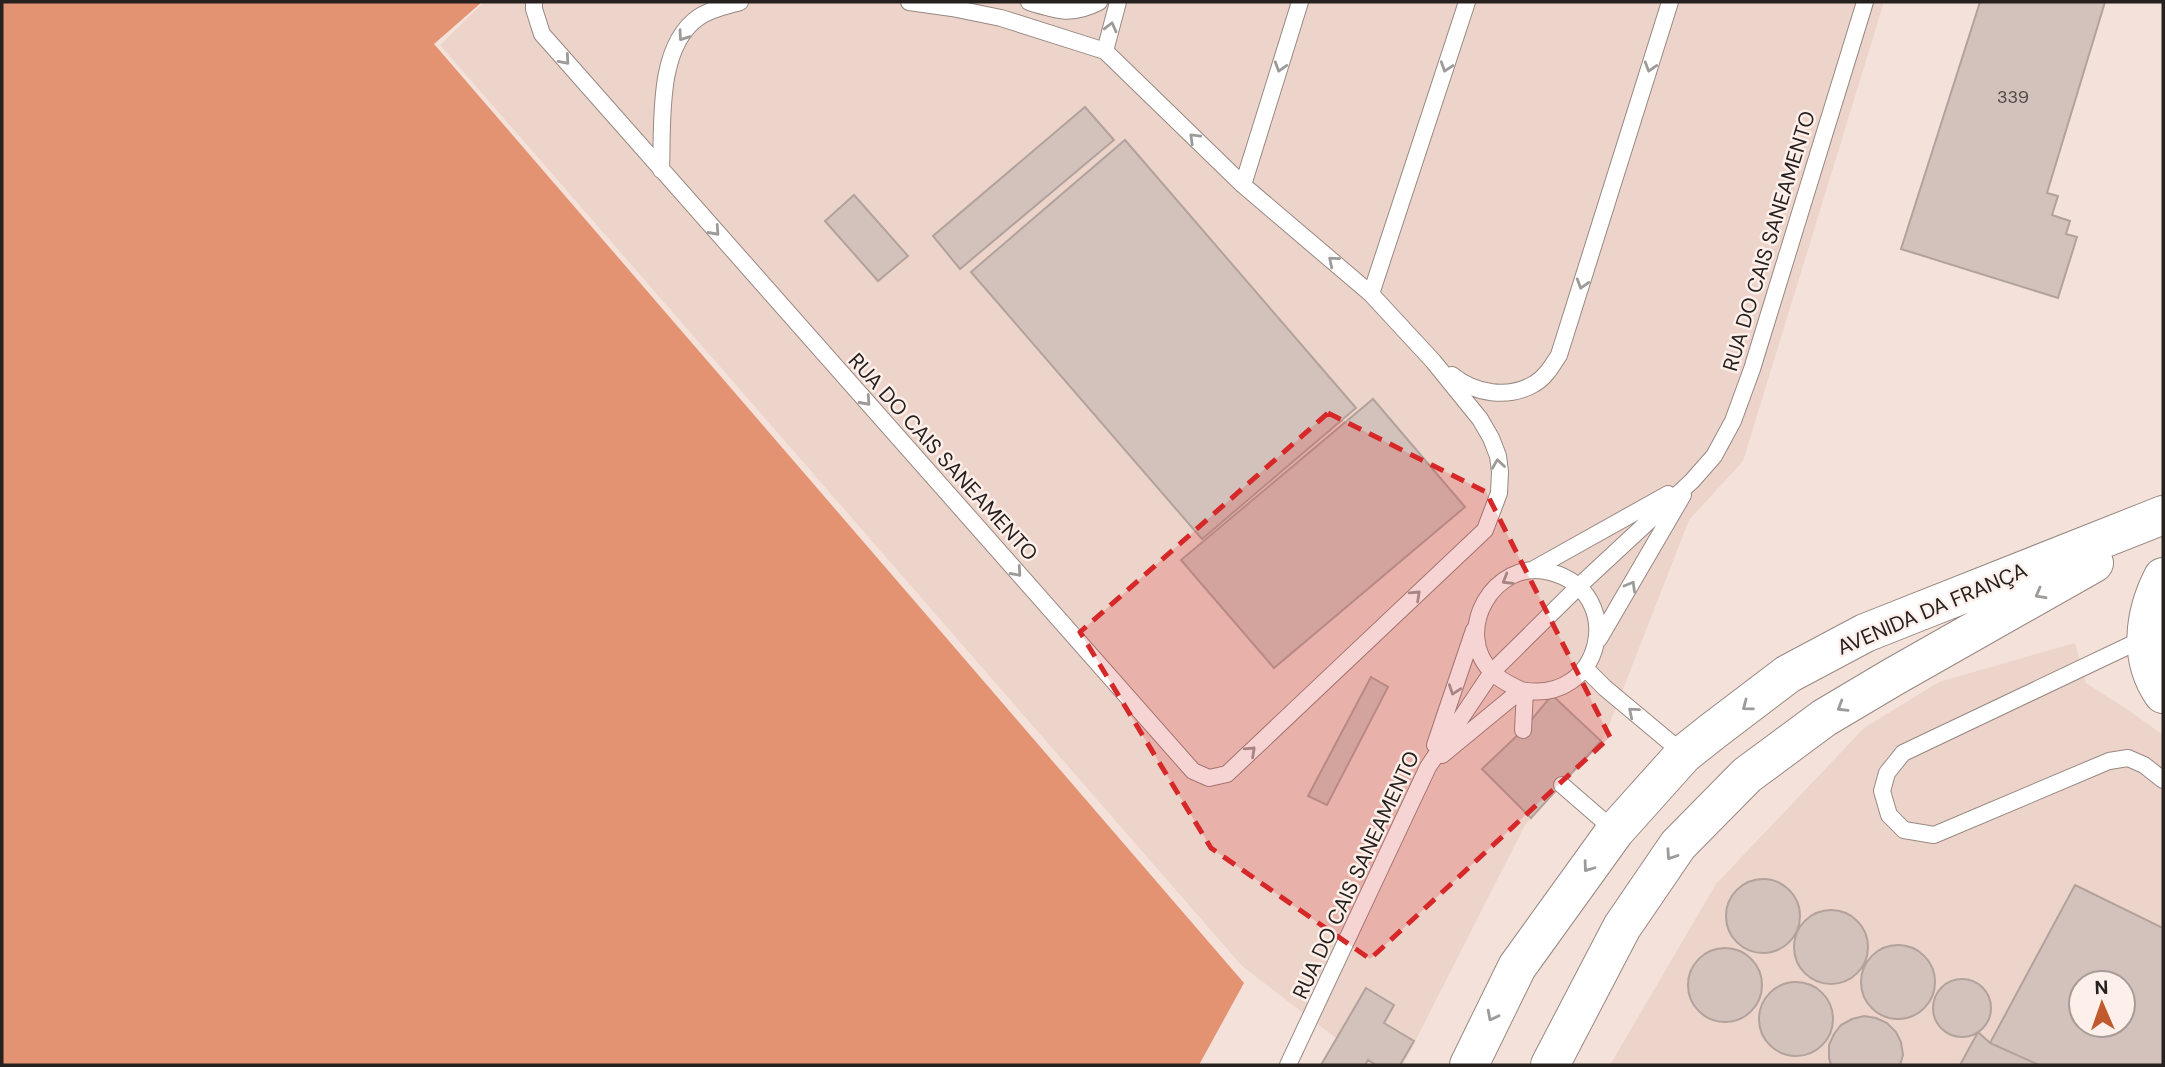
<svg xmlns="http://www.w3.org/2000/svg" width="2165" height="1067" viewBox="0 0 2165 1067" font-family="'DM Sans',sans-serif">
  <rect width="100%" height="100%" fill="#f3e1da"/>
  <!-- built -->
  <path fill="#edd4ca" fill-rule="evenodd" d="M484 2H1884L1743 461 1689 520 1604 738 1525 825 1403 1065H1371L1242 966 440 45Z
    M2075 643 2086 683 2131 712 2163 735V1065H1610L1716 884 1864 728 1939 682ZM2081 983H2123V1025H2081Z"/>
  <!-- water -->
  <path fill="#e49372" d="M2 2H482L434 44 1244 983 1199 1065H2Z"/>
  <!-- building -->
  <path fill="#d3c2bc" stroke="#b2a29b" stroke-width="2" fill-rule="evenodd" d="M1980 2H2105L2047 193 2058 196 2052 215 2070 221 2066 234 2077 237 2058 298 1901 249Z
    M1085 107 1114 140 960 269 933 236Z
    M1125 140 1356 408 1202 539 971 272Z
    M854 195 908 256 878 281 825 221Z
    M1373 399 1465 507 1274 668 1181 560Z
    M1371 677 1388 687 1327 805 1308 796Z
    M1552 695 1601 741 1531 818 1482 769 1523 730Z
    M1726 916a37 37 0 1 1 74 0a37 37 0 1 1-74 0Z
    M2075 885 2163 928V1065H2039L1990 1043ZM2081 983H2123V1025H2081Z
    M1794 947a37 37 0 1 1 74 0a37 37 0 1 1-74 0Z
    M1861 982a37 37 0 1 1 74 0a37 37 0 1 1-74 0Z
    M1688 985a37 37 0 1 1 74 0a37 37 0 1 1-74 0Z
    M1933 1008a29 29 0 1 1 58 0a29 29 0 1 1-58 0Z
    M1759 1019a37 37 0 1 1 74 0a37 37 0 1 1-74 0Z
    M1366 988 1394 1005 1384 1023 1414 1041 1400 1065H1376L1368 1060 1365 1065H1321Z
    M1864 1016 1876 1018 1887 1023 1896 1032 1901 1042 1903 1055 1900 1065H1831L1829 1058V1045L1834 1034 1841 1025 1852 1019Z
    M1978 1032 1990 1043 2039 1065H1960Z"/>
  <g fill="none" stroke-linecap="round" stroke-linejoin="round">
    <!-- service casing -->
    <g stroke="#988882" stroke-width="18">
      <path id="service" d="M534 2V9L542 34 1193 771 1209 778 1227 774 1485 530 1499 493 1500 472 1498 456 1491 438 1480 419 1433 361 1371 294 1243 185 1105 51 1001 18 952 8 909 2
        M1029 2C1057 11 1072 16 1099 2
        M1105 51 1118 2
        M661 170C663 124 656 46 699 17 711 9 726 6 740 2
        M1243 185 1300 2
        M1371 294 1467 2
        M1452 375C1475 394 1508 399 1534 384 1545 378 1552 366 1559 355L1670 2
        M1532 570 1668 494
        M2145 638 1903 753 1887 773 1882 791 1889 815 1904 830 1934 835 2109 761 2128 758 2144 765 2163 780
        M1599 639 1683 495
        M1585 668 1605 688 1684 754
        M1523 730 1525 691
        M1435 745 1474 630
        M1442 755 1521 690C1603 706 1628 592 1550 572 1494 557 1451 633 1493 673 1501 681 1511 685 1521 690
        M1562 785 1615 831
        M1288 1065 1428 767 1492 672 1579 586 1692 481 1714 456 1733 421 1752 369 1865 2"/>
    </g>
    <!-- primary casing -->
    <g stroke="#988882" stroke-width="40">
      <path id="primary" d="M2163 577C2144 614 2138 658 2163 694
        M1469 1065 1517 967 1615 831 1684 754 1713 731 1788 674 1865 633 2163 515
        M1550 1065 1622 927 1678 845 1747 775 1824 718 1893 677 2094 563"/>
    </g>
    <!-- service -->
    <use href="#service" stroke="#fff" stroke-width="16"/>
    <!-- primary -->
    <use href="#primary" stroke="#fff" stroke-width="38"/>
  </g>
  <!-- one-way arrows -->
  <defs><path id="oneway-chevron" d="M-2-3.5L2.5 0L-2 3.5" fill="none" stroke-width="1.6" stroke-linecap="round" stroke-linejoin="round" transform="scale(1.75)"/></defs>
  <g stroke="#9d9b9a">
    <use href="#oneway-chevron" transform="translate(1111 27) rotate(-76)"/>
    <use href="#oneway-chevron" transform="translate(683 36) rotate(125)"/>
    <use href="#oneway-chevron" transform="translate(565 60) rotate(49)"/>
    <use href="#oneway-chevron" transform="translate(1280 67) rotate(107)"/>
    <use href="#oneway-chevron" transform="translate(1446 67) rotate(108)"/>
    <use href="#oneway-chevron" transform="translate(1650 67) rotate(107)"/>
    <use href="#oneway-chevron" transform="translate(1194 138) rotate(-136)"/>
    <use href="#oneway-chevron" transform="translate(715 231) rotate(48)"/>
    <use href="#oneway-chevron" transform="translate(1333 261) rotate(-140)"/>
    <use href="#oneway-chevron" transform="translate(1582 284) rotate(107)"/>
    <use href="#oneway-chevron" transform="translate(866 401) rotate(48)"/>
    <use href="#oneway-chevron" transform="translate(1498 464) rotate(-98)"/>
    <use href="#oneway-chevron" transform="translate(1017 572) rotate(48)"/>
    <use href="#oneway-chevron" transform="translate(1507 580) rotate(149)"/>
    <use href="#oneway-chevron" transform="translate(1631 586) rotate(-60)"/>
    <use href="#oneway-chevron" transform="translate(2040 594) rotate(151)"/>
    <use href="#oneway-chevron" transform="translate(1416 595) rotate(-43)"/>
    <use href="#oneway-chevron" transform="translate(1454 690) rotate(109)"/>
    <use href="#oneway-chevron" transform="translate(1747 706) rotate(143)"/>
    <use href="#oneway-chevron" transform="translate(1842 707) rotate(149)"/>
    <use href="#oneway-chevron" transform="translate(1633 712) rotate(-140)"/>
    <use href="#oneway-chevron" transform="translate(1251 751) rotate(-43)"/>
    <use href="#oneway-chevron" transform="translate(1671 855) rotate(124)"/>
    <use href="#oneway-chevron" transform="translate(1588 867) rotate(126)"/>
    <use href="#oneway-chevron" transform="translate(1492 1016) rotate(117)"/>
  </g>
  <!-- marked area -->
  <path fill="#d62828" fill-opacity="0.2" stroke="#d62828" stroke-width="5" stroke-dasharray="14 9" stroke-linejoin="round" d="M1328 413 1486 492 1610 737 1370 959 1211 848 1080 632Z"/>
  <g text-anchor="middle" stroke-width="5" stroke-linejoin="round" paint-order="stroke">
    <!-- number labels -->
    <g font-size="18" fill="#514846">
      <text x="2013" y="103">339</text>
    </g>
    <!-- street labels -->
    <g font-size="21" fill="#26201e" stroke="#fdefea">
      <text transform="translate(1769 241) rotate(-73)" y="7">RUA DO CAIS SANEAMENTO</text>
      <text transform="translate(943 457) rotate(48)" y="7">RUA DO CAIS SANEAMENTO</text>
      <text transform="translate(1932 609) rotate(-23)" y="7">AVENIDA DA FRANÇA</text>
      <text transform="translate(1356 875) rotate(-65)" y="7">RUA DO CAIS SANEAMENTO</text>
    </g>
  </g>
  <!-- border -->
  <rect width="2165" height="1067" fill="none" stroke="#26201e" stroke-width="7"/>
  <!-- north arrow -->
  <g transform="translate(2102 1004) rotate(358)"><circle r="33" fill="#fdefea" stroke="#a79c98" stroke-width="2"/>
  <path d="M0-5L12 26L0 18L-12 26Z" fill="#c15a2e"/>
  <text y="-10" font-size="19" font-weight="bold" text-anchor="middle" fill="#26201e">N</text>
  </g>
</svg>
